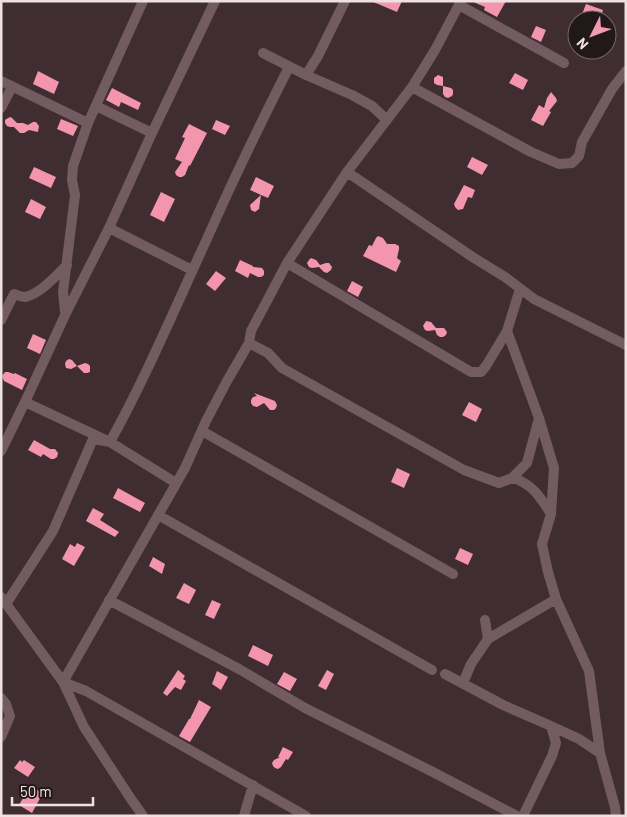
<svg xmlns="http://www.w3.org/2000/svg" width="627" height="817" viewBox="0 0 627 817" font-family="Barlow,sans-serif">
  <rect width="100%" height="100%" fill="#402d31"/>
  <!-- building -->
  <path fill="#f295ad" d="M371 1H402L397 12Z
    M471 1H506L497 17 484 10 485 7Z
    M586 4 603 10 600 20H589L581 17Z
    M536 26 546 30 541 42 531 37Z
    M38 71 59 82 54 94 33 84Z
    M515 73 528 80 523 90 509 83Z
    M438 75 443 77V86L451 88 453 90V94L452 96 448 98 445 97 443 94V86L437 85 434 83V78Z
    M112 88 141 103 138 110 121 102 119 107 106 100Z
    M551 92 556 98 557 101 549 111 551 112 543 126 531 120 539 105 544 108 547 98Z
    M11 117 17 123H23L28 125 33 122H36L39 126 38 132 29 130 24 133H20L14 127H10L7 126 5 123V120L8 118Z
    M61 119 78 126 73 136 57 129Z
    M216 120 230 126 225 135 212 129Z
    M189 124 207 133 190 166 189 165 185 175 182 177H179L176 175 175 172 182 162 175 159 185 138 182 137Z
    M472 157 488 165 482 175 467 167Z
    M34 167 56 177 51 188 29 178Z
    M256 177 274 186 268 198 261 195 259 209 255 212 251 210 250 205 261 195 250 190Z
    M464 185 475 190 472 198 468 197 463 209 458 210 455 207 454 204Z
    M161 192 175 199 164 222 150 215Z
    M31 199 46 207 40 219 25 212Z
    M378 236 383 238 387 244H395L399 246V249L397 258 401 261 396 272 363 256 369 245 372 246 376 238Z
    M311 258 316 260 320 265 326 263H329L332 267 331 270 327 273 324 272 319 267 312 268 309 267 307 263 309 260Z
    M240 260 253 266V267L262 268 264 271V275L261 277H258L250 273 248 278 235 271Z
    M216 271 226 278 215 291 206 284Z
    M352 281 363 287 358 297 347 291Z
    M426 321 431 322 436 328H444L447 332 446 335 443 337H440L437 335 435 330 428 331 425 330 423 326Z
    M33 334 46 340 40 354 27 348Z
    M69 359 72 360 77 366 85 363 88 364 90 366V372L87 373H84L77 366 71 369 66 368 65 364 66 361Z
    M5 372H8L14 374 15 373 27 379 22 390 4 381 2 376Z
    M254 393 275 401 277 405 276 408 274 410H270L264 403 257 407 253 406 251 403V400L253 397 257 396Z
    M469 402 482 409 476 422 462 415Z
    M34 440 50 449H55L58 453 57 457 54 459H51L43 454 41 457 28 450Z
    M397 468 410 474 404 488 391 482Z
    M118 488 145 503 140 512 113 498Z
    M93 508 104 514 100 520 119 532 115 537 86 521Z
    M77 543 85 547 74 566 62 559 70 544 75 547Z
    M460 548 473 554 468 565 455 559Z
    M153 557 165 564 162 574 149 566Z
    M184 583 196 590 189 604 176 598Z
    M212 600 221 604 214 619 205 615Z
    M253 645 273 655 268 666 248 656Z
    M178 670 185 676 183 679 186 681 181 690 175 687 167 696 163 693Z
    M327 670 334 674 326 690 318 686Z
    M217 671 228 677 221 690 212 684Z
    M284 672 297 679 290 691 277 684Z
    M199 700 211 707 190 742 179 736 189 719H190Z
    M283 747 293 752 288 760 286 759 281 767 278 769 275 768 273 766 272 763 274 760 280 757H278Z
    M20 760 22 762 24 760 35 767 28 777 14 768Z
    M30 786 43 793 32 813 19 805Z"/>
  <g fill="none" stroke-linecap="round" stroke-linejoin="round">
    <!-- street -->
    <path stroke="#725c61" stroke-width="10" d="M459 5 564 63
      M263 53 306 75 352 95 372 106 387 120
      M306 75 318 56 345 1
      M1 81 88 123
      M412 87 531 152 559 164 572 163 579 156 582 142 612 89 626 71
      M96 106 152 133
      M1 108 12 87
      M347 172 474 258 505 277 534 299 626 345
      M109 228 192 270
      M287 263 471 372H481L486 366 507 331
      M520 289 507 331 539 418 554 468 551 514 542 544 548 572 556 599
      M65 312 63 292 75 195 72 180 73 166 88 123 143 1
      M1 320 14 294C17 295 22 297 25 297 40 294 57 275 67 265
      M249 343 268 353 282 368 464 470 499 483 512 478 527 463 539 418
      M25 402 110 442 176 483
      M202 431 453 574
      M1 451 25 402 66 313 109 228 152 133 215 1
      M512 478C532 483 541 498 551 514
      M158 515 432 670
      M1 597 63 682 84 727 131 799 143 816
      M109 600 239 669 305 708 431 771 517 816
      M6 604 53 531 93 439 110 442C146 377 175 308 206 241 232 182 260 124 289 67
      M485 620 488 639
      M445 674 503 705 551 726 556 743 552 756 523 816
      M463 683 471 664 488 639 556 599 589 671 600 753
      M1 698 6 704 10 716 1 737
      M551 726 579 739 600 753 615 807 616 816
      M244 816 253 785
      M306 816 86 691 63 682 185 468 206 421 227 381 249 343 251 331 287 263 347 172 412 87 435 50 461 1"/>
  </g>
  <!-- border -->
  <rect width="627" height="817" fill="none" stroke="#eee1e4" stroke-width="5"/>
  <!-- north arrow -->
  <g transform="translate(592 35) rotate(228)"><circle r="24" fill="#21181a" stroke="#73686b"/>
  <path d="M0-4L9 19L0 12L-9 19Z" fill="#f29ab0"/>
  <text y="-8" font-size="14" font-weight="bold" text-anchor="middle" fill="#eee1e4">N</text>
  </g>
  <!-- scale -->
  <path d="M12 797v8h81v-8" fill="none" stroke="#eee1e4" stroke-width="2.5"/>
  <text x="20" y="797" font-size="15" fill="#eee1e4" stroke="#21181a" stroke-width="4" paint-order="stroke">50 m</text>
</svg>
